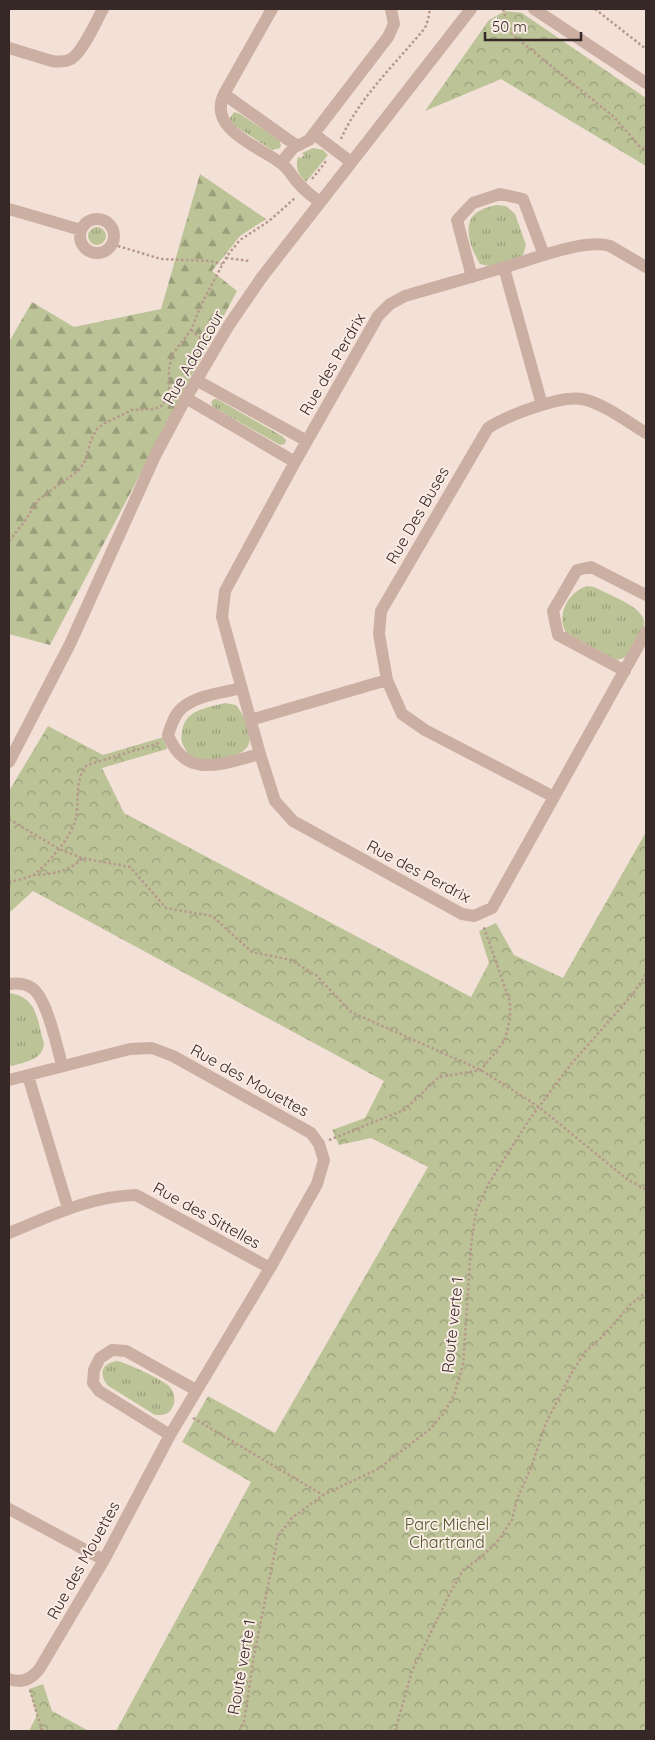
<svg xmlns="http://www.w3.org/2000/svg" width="655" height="1740" viewBox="0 0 655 1740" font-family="Quicksand,sans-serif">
  <defs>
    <pattern id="grass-tufts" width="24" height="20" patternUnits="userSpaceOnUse" patternTransform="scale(1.25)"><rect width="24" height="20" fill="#bcc397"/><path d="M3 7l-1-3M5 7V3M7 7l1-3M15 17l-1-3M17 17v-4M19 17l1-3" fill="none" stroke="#9a9e7b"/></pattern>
    <pattern id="forest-firs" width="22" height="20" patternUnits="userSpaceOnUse" patternTransform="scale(1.25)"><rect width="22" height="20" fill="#bcc397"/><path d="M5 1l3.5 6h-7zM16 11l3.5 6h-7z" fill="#9a9e7b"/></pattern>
    <pattern id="park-crowns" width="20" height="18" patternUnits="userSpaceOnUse" patternTransform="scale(1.25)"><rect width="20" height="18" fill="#bcc397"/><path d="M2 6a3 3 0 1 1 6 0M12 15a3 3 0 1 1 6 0" fill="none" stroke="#9a9e7b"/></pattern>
  </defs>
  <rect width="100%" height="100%" fill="#f3e1d8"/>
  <!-- grass -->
  <path fill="url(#grass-tufts)" d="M234 112 240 114 279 140 281 145 280 148 272 150 232 124 230 118Z
    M313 148 323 150 328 155 306 182C298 174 295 168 298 157L301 158 304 155 302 153Z
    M496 205 506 206 515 214 526 245 523 255 494 267 480 264C471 249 459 220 481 210 485 208 491 206 496 205Z
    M88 236a9 9 0 1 1 18 0a9 9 0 1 1-18 0Z
    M214 399H217L282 436 286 440 285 444 280 445 213 407 211 402Z
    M587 586 594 587C607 594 642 606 644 621 645 629 640 636 636 643 631 652 628 658 617 660L566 633C556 615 568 592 587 586Z
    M225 703 236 705C244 715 259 742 242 752 237 755 230 757 224 758 216 761 207 765 198 761 191 759 186 751 183 745 181 740 181 738 182 733 184 710 206 708 225 703Z
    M9 993C38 997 37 1020 44 1044 42 1060 25 1062 12 1066L9 1065Z
    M117 1361C127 1363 161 1379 169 1386 175 1392 176 1402 172 1408 169 1415 162 1415 155 1415L107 1385C99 1373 101 1364 117 1361Z"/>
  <!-- forest -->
  <path fill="url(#forest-firs)" d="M200 174 266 219 240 236 212 271 237 291C174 409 113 527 50 645L9 634V342L32 302 74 327 161 309Z"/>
  <!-- park -->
  <path fill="url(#park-crowns)" d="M505 11 522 13 646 98V166L501 79 425 111 489 20Z
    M48 726 103 755 164 737 167 749 102 768 124 813 471 997 489 963 479 931 496 923 514 955 563 978 646 832V1731H116L251 1482 182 1442 208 1396 275 1433 428 1167 371 1138 339 1145 332 1130 365 1118 384 1081 33 891 9 913V791Z
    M43 1684 52 1711 89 1731H29L37 1715 29 1689Z"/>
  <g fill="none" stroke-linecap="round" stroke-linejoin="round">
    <!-- path -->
    <path stroke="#b7988d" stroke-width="2.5" stroke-dasharray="2.5 2.5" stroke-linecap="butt" d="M503 9 506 20 513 35 614 117 641 148 646 150
      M595 9 646 49
      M341 139C358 99 397 62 425 28L428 20 430 9
      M312 179 327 160
      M118 246 161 259 210 261 222 264
      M226 258 250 261
      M191 330 205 342
      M9 541 25 521 38 500 78 471 85 461 91 440 97 429 105 423 132 410 154 409 163 405 169 392V369L172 355 191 330 201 305 227 256 240 240 269 221 295 198
      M9 819 59 849 82 858 130 867 166 908 212 916 252 952 291 960 317 976 351 1012 481 1070 539 1107 628 1180 646 1189
      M33 875C50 875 71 871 82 858
      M9 882C17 880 28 878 35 874 49 862 73 836 76 817 79 800 75 778 87 765L159 743
      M329 1140 404 1110 439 1077 481 1070 505 1040 510 1018V1002L483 925
      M193 1418 323 1495
      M30 1690 42 1731
      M239 1731 244 1722 254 1656 278 1536 292 1518 323 1495 378 1469 430 1429 444 1413 454 1395 463 1365 471 1246 476 1211 489 1183 529 1120 571 1064 633 994 646 974
      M395 1731 412 1671 449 1595 463 1570 480 1558 497 1542 512 1520 517 1499 531 1468 546 1423 571 1374 585 1352 605 1334 631 1304 646 1292"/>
    <!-- minor -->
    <path stroke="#ccafa3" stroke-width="12" d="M272 9 224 94C207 130 259 146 282 164 289 169 293 178 299 184 305 191 313 197 320 202
      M9 48 52 61C58 62 65 62 71 59 83 52 96 21 103 9
      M224 94 297 146
      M314 134 351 162
      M281 163 293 148 309 140 388 37 394 24 391 9
      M9 209 81 230
      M80 236a17 17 0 1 1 34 0a17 17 0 1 1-34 0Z
      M646 267 610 246C584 238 531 260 505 267 472 277 439 286 405 296L390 304 378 316 295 462 225 591 222 617 260 754 275 801 293 821 462 914 474 916 492 908 646 632
      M504 268 542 405
      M472 277 457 220 473 203 500 194 523 199 544 255
      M196 380 307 441
      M186 398 295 462
      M625 671 558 635 553 611 577 570 591 567 646 595
      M241 688C222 693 197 695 182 708 174 715 171 726 168 735 186 781 224 763 260 754
      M251 720 387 680
      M554 797 425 730 402 714 387 680 379 634 381 611 488 428C506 416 560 395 582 399 603 403 628 422 646 433
      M9 984C16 983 25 983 32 988 47 998 57 1047 62 1065
      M28 1076 68 1208
      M9 1080 130 1049 152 1048 173 1056 311 1133 319 1144 324 1160 317 1184 270 1268 170 1435 104 1560 40 1668C32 1679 22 1684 9 1679
      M9 1233C50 1216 91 1196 136 1195L270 1268
      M170 1435 99 1391 93 1383 94 1370 100 1358 112 1350 126 1351 196 1390
      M9 1509 104 1560"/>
    <!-- tertiary -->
    <path stroke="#ccafa3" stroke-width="12" d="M534 9 646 83
      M9 762 70 644 155 456 186 398 229 325 262 277 471 9"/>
  </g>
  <g text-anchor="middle" stroke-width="4" stroke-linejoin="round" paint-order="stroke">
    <!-- street labels -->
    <g font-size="16" fill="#362826" stroke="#faece4">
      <text transform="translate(193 357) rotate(-60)" y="6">Rue Adoncour</text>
      <text transform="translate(332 364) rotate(-60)" y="6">Rue des Perdrix</text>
      <text transform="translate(417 515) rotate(-60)" y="6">Rue Des Buses</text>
      <text transform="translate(419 871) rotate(28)" y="6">Rue des Perdrix</text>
      <text transform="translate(250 1080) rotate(29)" y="6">Rue des Mouettes</text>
      <text transform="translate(207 1215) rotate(29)" y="6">Rue des Sittelles</text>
      <text transform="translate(452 1325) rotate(-84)" y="6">Route verte 1</text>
      <text transform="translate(83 1560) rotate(-61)" y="6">Rue des Mouettes</text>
      <text transform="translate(241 1667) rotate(-80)" y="6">Route verte 1</text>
    </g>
    <!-- park labels -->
    <g font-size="16" fill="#4d5628" stroke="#faece4">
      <text x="447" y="1530">Parc Michel<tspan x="447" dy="18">Chartrand</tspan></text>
    </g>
  </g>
  <!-- border -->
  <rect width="655" height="1740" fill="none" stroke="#362826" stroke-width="20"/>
  <!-- scale -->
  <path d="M485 32v8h96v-8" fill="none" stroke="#362826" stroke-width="2.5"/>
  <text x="492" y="32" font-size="15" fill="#362826" stroke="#faece4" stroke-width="4" paint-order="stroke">50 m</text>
</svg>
